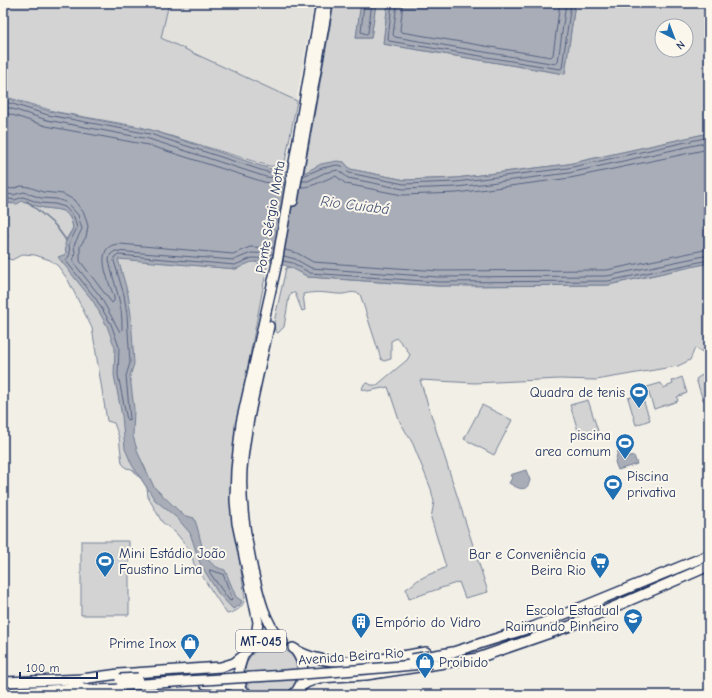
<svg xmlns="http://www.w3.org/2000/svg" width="712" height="698" viewBox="0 0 712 698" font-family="'Comic Neue',sans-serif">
  <rect width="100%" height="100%" fill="#f2efe6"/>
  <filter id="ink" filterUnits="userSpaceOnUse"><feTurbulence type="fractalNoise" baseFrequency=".025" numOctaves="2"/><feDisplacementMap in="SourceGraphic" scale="8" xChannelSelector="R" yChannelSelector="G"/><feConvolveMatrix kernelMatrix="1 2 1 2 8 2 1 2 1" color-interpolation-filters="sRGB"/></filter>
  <g filter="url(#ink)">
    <!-- built -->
    <path fill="#e2e1dc" d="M169 3H314L284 167 269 166 161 38Z"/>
    <!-- green -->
    <path fill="#d2d3d2" stroke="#768198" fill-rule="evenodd" d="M3 3H169L161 38 297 101 284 167 269 166 141 127 57 112 3 96Z
      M334 3H361L356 38H371L376 3H388L383 44 565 74 575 3H709V133L568 164 456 178 405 180 350 169 344 162 304 173ZM662 26H686V50H662Z
      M22 201C28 202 31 204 37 206 52 212 69 203 73 228L65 241 91 256 236 269 253 261 267 267 237 423 231 471V501L245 598C243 608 236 612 227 614L194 564 190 550 176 533 162 522 148 497 147 488 142 480 132 469 126 468 122 463 119 437 114 423 107 421 92 328 68 280 58 266 50 260 35 255 23 254 12 260 3 257V236L8 237 6 233 3 232V202L12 204Z
      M709 263V355L695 348 690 360 678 366 596 380 560 379 475 383 420 380 488 592 465 598 459 582 409 599 406 589C412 586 416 580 422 578 430 573 438 572 446 567L431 518 434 502 431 489 413 444 399 420 388 387 368 391 362 389 364 384 368 383 371 385H377L407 360 410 355 405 347 397 338 391 341V359L384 361 381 359 360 294C349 290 348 295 338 294 324 293 319 291 303 294L305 310 302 311 295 293H292L289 297 284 327 278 333 275 331 274 322 286 268 291 267 308 277 438 286 608 285Z
      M705 373H709V399L703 400 696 379Z
      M682 377 687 393 677 397 678 401 654 409 647 387 661 383 663 388 673 384 672 381Z
      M641 394 650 420 636 425 628 398Z
      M588 400 598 431 580 437 570 405Z
      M482 405 512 420 494 455 464 439Z
      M81 541H129V615H81Z
      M267 646C296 643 309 677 287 695H256C237 679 243 652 267 646Z"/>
    <!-- water -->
    <path fill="#a9adb7" stroke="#707b93" d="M361 3H376L371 38H356Z
      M388 3H575L565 74 383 44Z
      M3 97 49 111 151 130 268 168 304 173 321 164 337 161 344 162 350 169 405 180 456 178 568 164 709 133V263L608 285 438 286 308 277C292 267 274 259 254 262 248 262 242 267 236 269L118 259 128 294 131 315 134 364 130 376 134 409 133 436 138 453 154 487 183 515 194 518C203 539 199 564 225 570L236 597 242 601 240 605 233 609 218 593 200 563 190 533 177 518 155 500 132 465 125 449 122 416 114 375 115 348 107 326 93 301 58 257 66 254 65 244 73 228C70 205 55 211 40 207 33 205 29 202 22 201L17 204 3 202Z
      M618 451 626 458 634 456 637 464 618 470 615 462Z
      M526 470 530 480C527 494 517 488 509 483L512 478 510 475Z"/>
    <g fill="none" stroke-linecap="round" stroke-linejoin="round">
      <!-- shore -->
      <path stroke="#546182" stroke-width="1" d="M364 3 361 32 366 34 368 33 372 3
        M392 3 388 39 389 41 560 69 562 68 571 3
        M397 3 393 35 395 37 556 64 558 62 566 3
        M403 3 400 30 401 32 551 57 553 55 560 3
        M3 101 48 115 150 134 267 172 286 174
        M3 106 47 120 149 139 266 177 286 179
        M3 112 46 126 148 145 264 182 285 185
        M303 176 322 168 337 165 342 166 349 173 404 184 456 182 568 168 709 137
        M302 181H308L324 173 338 170 348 178 403 189 457 187 569 173 709 142
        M3 187 12 189 21 186 29 187 43 192 63 194 74 200 84 213 88 226 86 237 80 246V261L112 303 114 301V297C109 282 91 244 120 244L233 254 250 247 274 248
        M301 187C313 188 324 179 336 176L346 184 402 195 457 193 570 178 709 149
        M3 193 13 195 24 192 41 198 56 199 66 202 78 215 82 229 74 245 75 253 73 262 100 296 120 332 122 330C123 302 114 286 109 260L110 255 115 251 234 260 251 253 273 254
        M3 198 15 200 23 197 40 203 55 204 65 207 74 217 77 228 69 244 70 254 66 261 96 299 111 324 119 347 118 375 127 420 130 419 126 376 130 363 127 315 124 295 114 261 115 256 119 255 235 265 252 258 272 259
        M285 250 297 253 313 262 439 271 607 270 709 249
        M284 256 295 259 311 268 438 277 607 276 709 255
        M283 261 293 263 310 273 438 282 608 281 709 260
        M210 570 223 574 232 598 231 601 229 600 210 573Z"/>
      <!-- stream -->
      <path stroke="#707b93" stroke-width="1.5" d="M27 201 55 225 66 240"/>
      <!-- major casing -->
      <g stroke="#1b2f5e" stroke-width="12">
        <path id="major" d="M293 201 328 3
          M269 326C259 373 246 421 242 469 240 504 246 537 253 571 259 596 264 620 281 641
          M252 646C260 640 272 637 283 642
          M293 648C328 672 386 658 426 652
          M246 652 256 637 258 622 237 523 235 500 236 470 241 423 277 263 321 3
          M430 656 453 652 533 627 709 555
          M82 679 119 674 221 667 234 663 243 656
          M3 682 87 679
          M205 684 232 685 246 693
          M241 684 239 669 243 656
          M76 688 90 690 130 689
          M299 688 306 683 319 678 366 675 478 658 570 626 709 566
          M3 693 81 688
          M293 695C306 682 306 664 295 650"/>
      </g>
      <!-- major -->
      <use href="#major" stroke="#fbf7ec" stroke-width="9"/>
      <!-- major-bridge casing -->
      <g stroke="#1b2f5e" stroke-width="12" stroke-linecap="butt">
        <path id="major-bridge" d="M412 659 430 656
          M120 679 138 678
          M121 686C224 677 328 675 431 663"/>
      </g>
      <!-- major-bridge -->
      <use href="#major-bridge" stroke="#fbf7ec" stroke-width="9"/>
    </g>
  </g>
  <!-- icons -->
  <defs>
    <g id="stadium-pin" transform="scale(1)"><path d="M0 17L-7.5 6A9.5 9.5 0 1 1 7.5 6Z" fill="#1f6fb2" stroke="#fbf7ec"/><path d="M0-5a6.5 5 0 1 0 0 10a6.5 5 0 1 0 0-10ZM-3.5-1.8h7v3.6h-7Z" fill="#fff"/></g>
    <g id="supermarket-pin" transform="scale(1)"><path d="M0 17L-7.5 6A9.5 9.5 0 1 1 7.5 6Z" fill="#1f6fb2" stroke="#fbf7ec"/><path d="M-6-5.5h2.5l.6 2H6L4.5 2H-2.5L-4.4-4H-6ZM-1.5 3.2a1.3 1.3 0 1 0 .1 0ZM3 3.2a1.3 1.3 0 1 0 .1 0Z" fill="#fff"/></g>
    <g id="school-pin" transform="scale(1)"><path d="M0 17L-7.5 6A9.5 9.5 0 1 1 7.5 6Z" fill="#1f6fb2" stroke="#fbf7ec"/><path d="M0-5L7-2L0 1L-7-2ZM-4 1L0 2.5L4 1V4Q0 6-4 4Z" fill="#fff"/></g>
    <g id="building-pin" transform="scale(1)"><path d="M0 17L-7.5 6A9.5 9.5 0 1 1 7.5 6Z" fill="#1f6fb2" stroke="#fbf7ec"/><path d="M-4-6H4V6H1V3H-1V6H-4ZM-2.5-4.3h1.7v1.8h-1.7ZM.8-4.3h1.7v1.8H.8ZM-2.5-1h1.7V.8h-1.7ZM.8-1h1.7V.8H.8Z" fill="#fff"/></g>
    <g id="shop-pin" transform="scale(1)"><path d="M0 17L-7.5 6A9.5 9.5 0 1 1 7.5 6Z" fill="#1f6fb2" stroke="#fbf7ec"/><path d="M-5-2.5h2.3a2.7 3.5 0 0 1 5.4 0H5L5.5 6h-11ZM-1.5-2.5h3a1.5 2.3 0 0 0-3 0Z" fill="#fff"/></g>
  </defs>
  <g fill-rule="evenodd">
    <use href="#stadium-pin" x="639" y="392"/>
    <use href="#stadium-pin" x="625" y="443"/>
    <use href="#stadium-pin" x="613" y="484"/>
    <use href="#stadium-pin" x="105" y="561"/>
    <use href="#supermarket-pin" x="600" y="562"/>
    <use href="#school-pin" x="633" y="618"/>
    <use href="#building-pin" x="361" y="622"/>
    <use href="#shop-pin" x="190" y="643"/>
    <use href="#shop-pin" x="425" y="662"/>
  </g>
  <g text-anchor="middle" stroke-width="4" stroke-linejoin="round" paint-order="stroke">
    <!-- shield labels -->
    <rect fill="#fbf7ec" stroke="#5e6b89" stroke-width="1" x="236" y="630" width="50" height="22" rx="3"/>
    <g font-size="13" font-weight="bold" fill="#1b2f5e">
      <text x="261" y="646">MT-045</text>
    </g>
    <!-- street labels -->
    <g font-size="14" fill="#1b2f5e" stroke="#fbf7ec">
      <text transform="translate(270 217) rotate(-80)" y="5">Ponte Sérgio Motta</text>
      <text transform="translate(351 656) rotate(-4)" y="5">Avenida Beira Rio</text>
    </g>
    <!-- poi labels -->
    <g font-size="14" fill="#1b2f5e" stroke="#fbf7ec" text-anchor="end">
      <text x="625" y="397">Quadra de tenis</text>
      <text x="611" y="440">piscina<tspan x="611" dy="16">area comum</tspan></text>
      <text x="627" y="481" text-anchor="start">Piscina<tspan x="627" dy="16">privativa</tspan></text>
      <text x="119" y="558" text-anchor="start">Mini Estádio João<tspan x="119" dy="16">Faustino Lima</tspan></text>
      <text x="586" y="559">Bar e Conveniência<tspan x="586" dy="16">Beira Rio</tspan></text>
      <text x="619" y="615">Escola Estadual<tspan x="619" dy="16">Raimundo Pinheiro</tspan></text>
      <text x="375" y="627" text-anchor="start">Empório do Vidro</text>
      <text x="176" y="648">Prime Inox</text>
      <text x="439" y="667" text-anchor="start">Proibido</text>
    </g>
    <!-- water labels -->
    <g font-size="15" font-style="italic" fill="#465579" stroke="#fbf7ec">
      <text transform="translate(355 205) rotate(7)" y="5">Rio Cuiabá</text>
    </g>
  </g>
  <!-- margin -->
  <rect width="712" height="698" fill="none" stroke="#fbf7ec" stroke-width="16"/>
  <rect x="8" y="8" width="696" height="682" fill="none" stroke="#1b2f5e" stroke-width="1.5" filter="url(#ink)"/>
  <!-- north arrow -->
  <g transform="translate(674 38) rotate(138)"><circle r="19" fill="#fbf7ec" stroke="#a1a7b3"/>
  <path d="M0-3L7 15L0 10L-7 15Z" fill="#1f6fb2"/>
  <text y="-6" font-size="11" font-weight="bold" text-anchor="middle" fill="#1b2f5e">N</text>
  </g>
  <!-- scale -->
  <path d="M20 672v6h77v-6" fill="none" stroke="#1b2f5e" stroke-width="2"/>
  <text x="26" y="672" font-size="12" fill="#1b2f5e" stroke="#fbf7ec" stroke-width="3" paint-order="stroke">100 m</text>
</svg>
